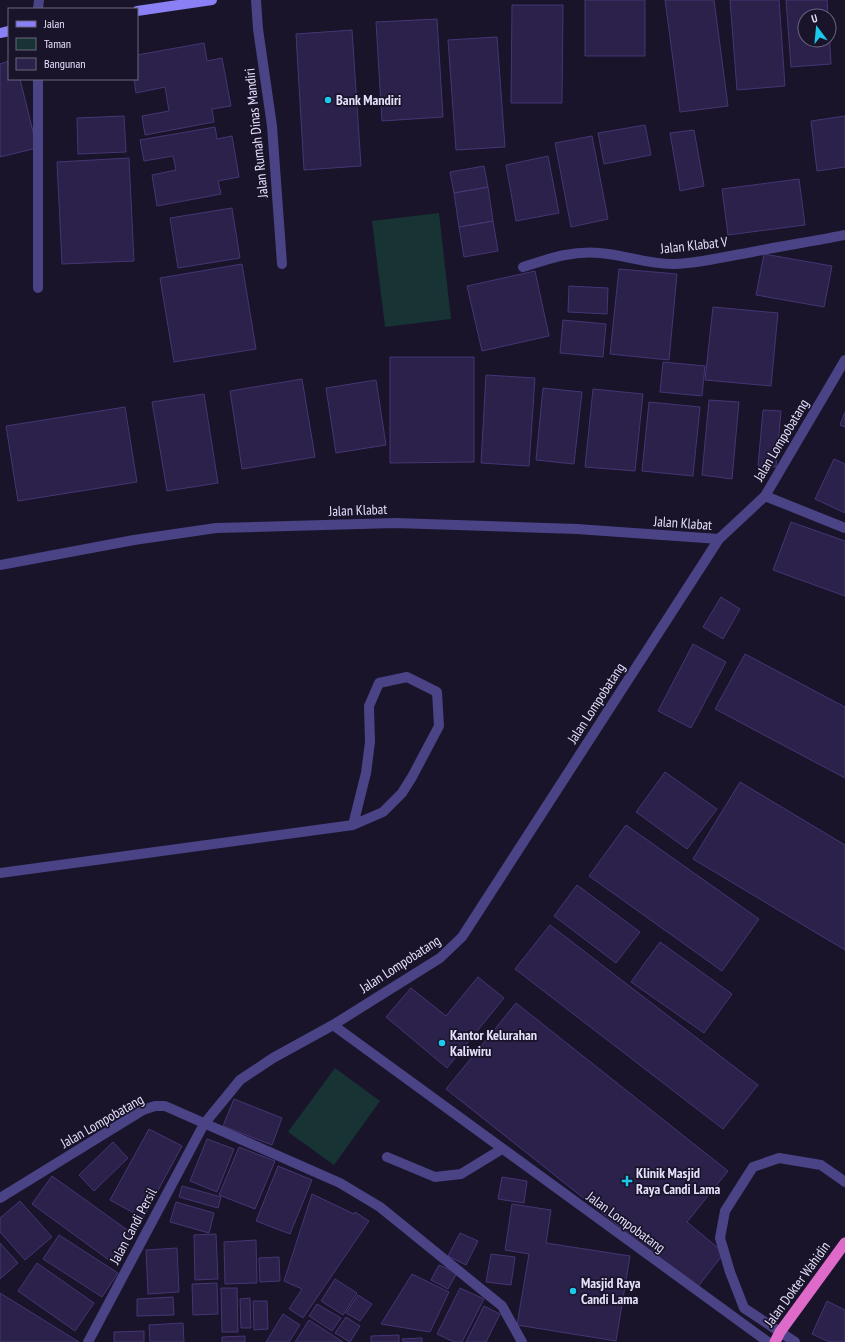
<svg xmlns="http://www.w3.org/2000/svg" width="845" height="1342" viewBox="0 0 845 1342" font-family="'PT Sans Narrow',sans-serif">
  <rect width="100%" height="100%" fill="#19142a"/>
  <!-- green -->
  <path fill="#173334" d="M439 213 451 319 385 327 372 221Z
    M335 1068 380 1101 334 1165 288 1132Z"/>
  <!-- building -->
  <path fill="#2c214a" stroke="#463574" d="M585 0H645V56H585Z
    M665 0H714L728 106 680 112Z
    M730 0H779L785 86 737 90Z
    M786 0H827L828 16H805V40H829V32L831 64 791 67Z
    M512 5H563L562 103H511Z
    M437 19 443 117 382 121 376 22Z
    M352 30 361 166 304 170 296 34Z
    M497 37 505 147 456 150 448 40Z
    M204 43 207 61 222 58 231 106 212 109 214 122 145 135 142 116 169 111 165 87 136 93 134 79H137V55Z
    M9 61V79H20L37 148 0 157V64Z
    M124 116 126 152 78 154 77 118Z
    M845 116V167L817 171 811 121Z
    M645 125 651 155 604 164 598 133Z
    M215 127 217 139 232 136 239 177 218 181 221 194 157 206 152 175 176 170 173 156 144 161 140 140Z
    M694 130 704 186 680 191 670 133Z
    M592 136 608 219 571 227 555 143Z
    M548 156 559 213 516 221 506 165Z
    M129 158 134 261 62 264 57 162Z
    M484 166 488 187 454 193 450 172Z
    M799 179 805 225 728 235 722 189Z
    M488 187 493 221 459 227 454 193Z
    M232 208 240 258 178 268 170 218Z
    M493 221 498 251 464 257 459 227Z
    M764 254 832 266 824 307 756 295Z
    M242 264 256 349 174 362 160 278Z
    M619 269 677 274 669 360 610 354Z
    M535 271 549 336 482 351 467 286Z
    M569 286 608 288 607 314 568 312Z
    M713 307 778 313 771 386 705 380Z
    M563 320 606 324 603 357 560 353Z
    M390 357H474V462L390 463Z
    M663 362 705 366 702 396 660 392Z
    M486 375 535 378 529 466 481 463Z
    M302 379 315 457 242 469 230 391Z
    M376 380 386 445 336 453 326 388Z
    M543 388 582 392 574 464 536 460Z
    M593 389 643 394 635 471 585 467Z
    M204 394 218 483 167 491 152 402Z
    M709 400 739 402 732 479 702 475Z
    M649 402 700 407 693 476 642 471Z
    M125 407 137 482 18 501 6 426Z
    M763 410 781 411 776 467 758 466Z
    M845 412V427L840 425Z
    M834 459 845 464V513L815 499Z
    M791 522 845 541V596L773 570Z
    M721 597 740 609 723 639 703 627Z
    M693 644 726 662 691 728 658 711Z
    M745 654 845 707V778L715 709Z
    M665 772 717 809 687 849 636 812Z
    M740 782 845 845V950L693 859Z
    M626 825 759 919 722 971 589 876Z
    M577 885 640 932 616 963 554 916Z
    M550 925 758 1085 723 1129 515 969Z
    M660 942 732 994 704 1033 631 982Z
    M478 977 504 998 447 1068 386 1017 411 988 446 1016Z
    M516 1003 728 1171 687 1222 724 1253 697 1288 446 1089Z
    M234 1099 282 1118 272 1145 223 1126Z
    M149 1129 182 1146 143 1218 110 1200Z
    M207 1139 234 1149 217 1192 190 1181Z
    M113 1142 128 1158 94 1191 79 1175Z
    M239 1147 275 1161 255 1209 219 1195Z
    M278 1166 312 1180 290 1234 256 1221Z
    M52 1176 133 1234 113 1263 32 1204Z
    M502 1177 527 1181 524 1203 498 1199Z
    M182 1186 221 1197 218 1208 179 1197Z
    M312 1194 354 1214 355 1212 369 1221 303 1318 289 1309 302 1289 284 1281Z
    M20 1201 52 1237 25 1260 0 1232V1218Z
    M176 1202 214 1213 209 1233 170 1222Z
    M512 1204 551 1210 546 1243 630 1256 616 1341 517 1325 529 1254 505 1250Z
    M460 1233 478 1241 466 1265 448 1256Z
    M216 1234 218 1279 195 1280 194 1235Z
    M59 1235 118 1273 102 1297 43 1259Z
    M256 1240 257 1283 225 1284 224 1242Z
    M0 1243 18 1263 0 1279Z
    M177 1248 179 1292 148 1294 146 1250Z
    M491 1254 515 1257 511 1285 486 1282Z
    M279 1257 280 1281 260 1282 259 1258Z
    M37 1263 94 1303 75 1331 18 1291Z
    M439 1265 457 1273 448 1289 431 1280Z
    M412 1274 449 1292 430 1332 381 1324Z
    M335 1279 357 1293 343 1315 321 1301Z
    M217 1283 218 1314 193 1315 192 1284Z
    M221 1288H237L238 1332H222Z
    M460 1288 484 1299 462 1342H454L437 1334Z
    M0 1293 79 1342H0Z
    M358 1295 372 1304 360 1321 346 1313Z
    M173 1297 174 1315 137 1316V1299Z
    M250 1298 251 1328H241L240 1299Z
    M253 1301H267L268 1329 254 1330Z
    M827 1301 845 1310V1342H829L812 1334Z
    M317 1304 341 1318 332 1331 309 1316Z
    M484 1306 500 1314 486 1342H466Z
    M283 1314 300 1325 289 1342H266Z
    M346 1317 360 1326 350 1342 335 1333Z
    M309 1320 343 1342H295Z
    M183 1323 184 1342H150L149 1325Z
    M144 1331V1342H114V1332Z
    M399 1335V1342H371V1336Z
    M245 1336V1342H222V1337Z
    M422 1338V1342H403L402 1339Z"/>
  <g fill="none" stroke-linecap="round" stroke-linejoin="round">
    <!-- service -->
    <path stroke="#4a4385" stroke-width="10" d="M0 873 353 825 383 812 402 793 412 777 439 726 437 692 407 677 379 683 369 706 370 742 366 773 353 825
      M387 1157 435 1177 461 1174 502 1149
      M780 1332 744 1308 730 1272 720 1238 725 1211 753 1167 779 1158 821 1165 845 1182"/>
    <!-- minor -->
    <path stroke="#4a4385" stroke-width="10" d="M256 0 258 29 272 126 282 264
      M38 9 39 0
      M38 79V288
      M523 267C548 259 573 250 600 253 626 255 649 265 675 264 699 263 723 257 747 253 779 246 812 242 845 235
      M765 496 845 528
      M0 565 134 540 216 528 395 523 577 529 719 539
      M333 1025 768 1342
      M0 1198 143 1110 155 1106H165L340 1183 380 1207 502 1306 522 1342
      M780 1332 795 1342
      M88 1342 204 1124 240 1080 273 1058 333 1025 440 958 462 937 719 539 765 496 845 360"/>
    <!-- secondary -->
    <path stroke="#8a7ff4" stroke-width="10" d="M137 11 212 0
      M0 33 9 31"/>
    <!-- trunk -->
    <path stroke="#de6ac9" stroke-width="11" d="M775 1342 780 1332 845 1243"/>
  </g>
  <!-- markers -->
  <g fill="#1cc9ec" stroke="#19142a" stroke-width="1.5">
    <circle cx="328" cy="100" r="4"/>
    <circle cx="442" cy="1043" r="4"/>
    <path d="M625 1175h4v4h4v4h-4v4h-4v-4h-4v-4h4z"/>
    <circle cx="573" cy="1291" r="4"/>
  </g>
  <g text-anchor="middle" stroke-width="3.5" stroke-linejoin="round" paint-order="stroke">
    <!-- poi labels -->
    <g font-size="14" font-weight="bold" fill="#e5e0fc" stroke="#19142a" text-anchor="start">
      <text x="336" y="105">Bank Mandiri</text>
      <text x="450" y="1040">Kantor Kelurahan<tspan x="450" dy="16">Kaliwiru</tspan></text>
      <text x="636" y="1178">Klinik Masjid<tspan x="636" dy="16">Raya Candi Lama</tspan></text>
      <text x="581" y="1288">Masjid Raya<tspan x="581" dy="16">Candi Lama</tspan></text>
    </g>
    <!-- street labels -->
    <g font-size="14" fill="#e5e0fc" stroke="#19142a">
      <text transform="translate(256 133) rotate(-96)" y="5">Jalan Rumah Dinas Mandiri</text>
      <text transform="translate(694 245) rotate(-6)" y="5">Jalan Klabat V</text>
      <text transform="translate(781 440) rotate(-59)" y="5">Jalan Lompobatang</text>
      <text transform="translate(358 510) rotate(-2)" y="5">Jalan Klabat</text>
      <text transform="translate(683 523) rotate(4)" y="5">Jalan Klabat</text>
      <text transform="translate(596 703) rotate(-57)" y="5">Jalan Lompobatang</text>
      <text transform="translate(400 964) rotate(-33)" y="5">Jalan Lompobatang</text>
      <text transform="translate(102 1121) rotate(-30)" y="5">Jalan Lompobatang</text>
      <text transform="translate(626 1222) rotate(36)" y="5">Jalan Lompobatang</text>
      <text transform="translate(133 1226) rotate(-62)" y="5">Jalan Candi Persil</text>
      <text transform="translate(797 1284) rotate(-54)" y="5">Jalan Dokter Wahidin</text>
    </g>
  </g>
  <!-- legend -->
  <rect x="8" y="8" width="130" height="72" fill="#19142a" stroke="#6b667e"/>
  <rect x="16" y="21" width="20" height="6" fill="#8a7ff4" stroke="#6b667e"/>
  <text x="44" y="28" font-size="12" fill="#e5e0fc">Jalan</text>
  <rect x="16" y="38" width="20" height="12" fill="#173334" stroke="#6b667e"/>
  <text x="44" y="48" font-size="12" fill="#e5e0fc">Taman</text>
  <rect x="16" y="58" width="20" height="12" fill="#2c214a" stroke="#6b667e"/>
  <text x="44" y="68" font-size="12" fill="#e5e0fc">Bangunan</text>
  <!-- north arrow -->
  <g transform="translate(817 28) rotate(344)"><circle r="19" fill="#19142a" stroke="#6b667e"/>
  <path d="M0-3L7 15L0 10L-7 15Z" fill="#1cc9ec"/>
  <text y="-6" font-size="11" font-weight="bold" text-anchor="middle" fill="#e5e0fc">U</text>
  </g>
</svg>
